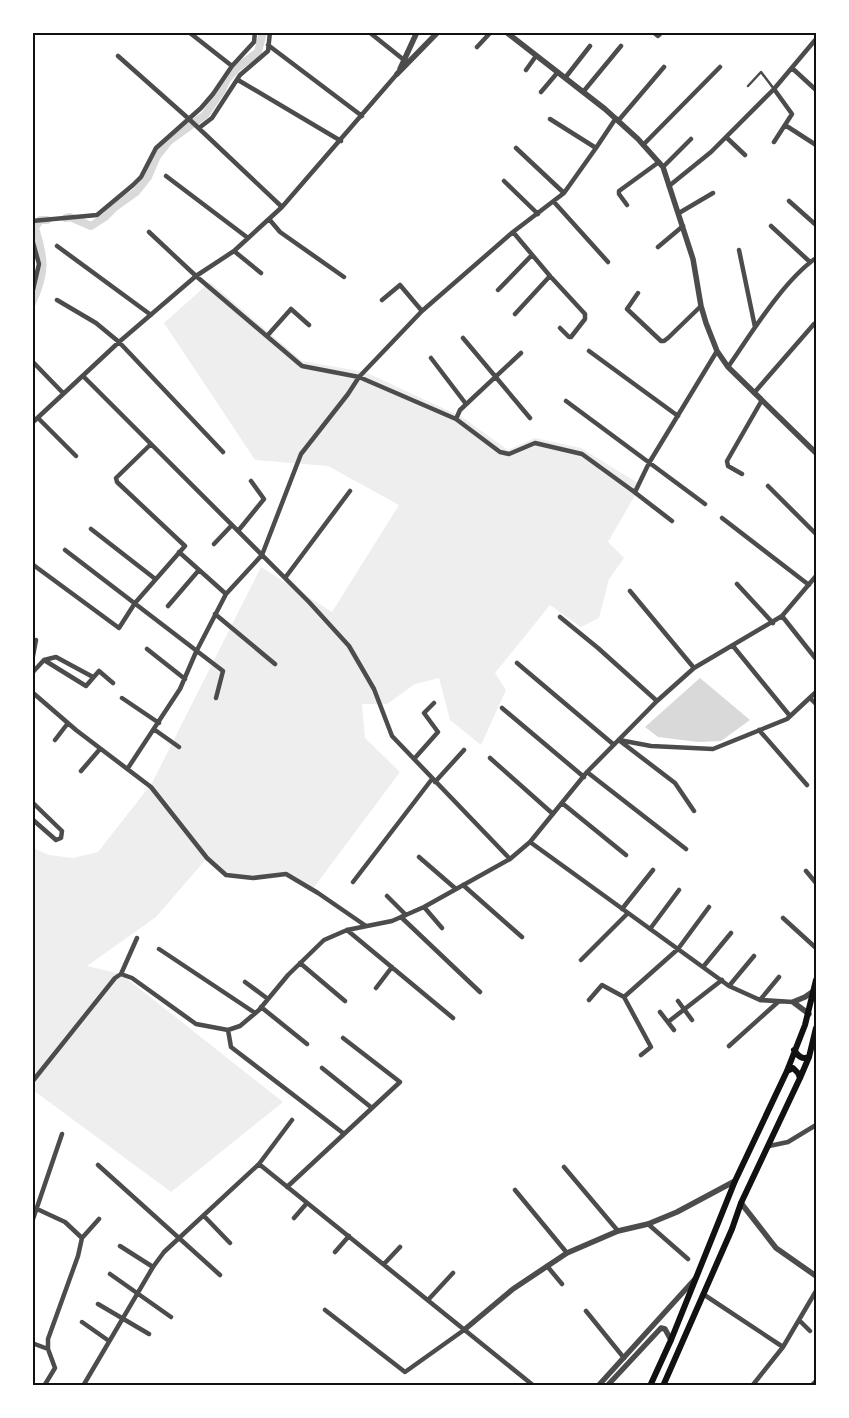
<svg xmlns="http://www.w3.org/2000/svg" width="849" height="1418" viewBox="0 0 849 1418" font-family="'Sofia Sans Condensed',sans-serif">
  <rect width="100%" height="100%" fill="#fff"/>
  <!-- green -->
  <path fill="#eee" d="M210 282 302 361 365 372 462 417 508 450 535 438 581 448 641 485 608 542 624 558 609 579 599 618 581 627 550 605 495 673 506 690 481 745 450 720 439 678 415 684 387 704H362L365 738 400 772 312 890 286 874 257 879 226 875 207 858 156 917 87 966 121 974 283 1102 171 1192 33 1090V848L49 855 73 858 98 852 152 783 261 567 332 612 399 505 328 466 255 460 164 323Z"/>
  <!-- water -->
  <path fill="#d9d9d9" d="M700 678 750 720 721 741 698 742 658 737 645 727Z"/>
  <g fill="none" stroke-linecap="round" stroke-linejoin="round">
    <!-- canal -->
    <path stroke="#d9d9d9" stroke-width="8" d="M66 218 70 217 91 226 105 217 115 207 136 192 148 177 157 156 169 141 205 115 222 90 227 79 237 68 258 52 263 32
      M32 303C46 272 45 260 35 228L40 220H47"/>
    <!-- service -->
    <path stroke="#4c4c4c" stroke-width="2.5" d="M748 86 761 72 774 89"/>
    <!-- minor -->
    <path stroke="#4c4c4c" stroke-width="4.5" d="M369 32 404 60
      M653 32 658 36 662 32
      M190 33 232 66
      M268 45 362 116
      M477 47 491 32
      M118 56 189 119 282 207
      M792 68 816 90
      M526 70 536 56
      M565 78 590 46
      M238 80 341 141
      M774 89 792 114 774 142
      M541 92 558 72
      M583 92 621 46
      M550 119 596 148
      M618 121 664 67
      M785 125 816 145
      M199 128 212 118 240 75 268 51 270 32
      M726 137 745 155
      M643 145 720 67
      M516 148 564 193
      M663 167 691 139
      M166 176 248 238
      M504 181 538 214
      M669 186 711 152 774 89 816 39
      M789 201 816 225
      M554 202 608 262
      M627 205 619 194V191L659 162
      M679 213 713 193
      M269 219 280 232 344 277
      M32 221 97 215 133 185 141 177 156 148 201 108 213 94 232 66 254 42 255 32
      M771 226 810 262
      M149 232 196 276 302 366 359 377 456 419 500 452 509 454 535 443 582 454 633 491 636 490 649 463 717 351
      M513 232 550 276 585 314V319L571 337H569L560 328
      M32 239 39 264 32 294
      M57 246 151 315
      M658 247 683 226
      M739 250 755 327
      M234 251 261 273
      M498 290 532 255
      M638 293 627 309 661 341H664L668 338 701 306
      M57 300 96 323 119 342 223 452
      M382 300 400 285 422 311
      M515 314 550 276
      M267 336 291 309 309 325
      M463 338 530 418
      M589 351 678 416
      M431 358 466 404
      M32 361 63 393
      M728 367C751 334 783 281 816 258
      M83 376 309 602 349 646 374 689 392 736 510 859
      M754 393 814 324
      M566 401 705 504
      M38 418 76 456
      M456 419 460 410 521 353
      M32 423 119 342 196 276 234 251 282 207 397 74
      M742 474 728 466 727 461 762 400
      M768 486 816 534
      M633 491 672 521
      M722 518 809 585
      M91 529 154 578
      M238 531 264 499 251 481
      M214 544 232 525
      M65 550 223 671 216 698
      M179 552 226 594
      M32 564 119 628 135 603 185 546 117 482 116 478 151 444
      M285 578 350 491
      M737 584 773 623
      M630 591 694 668
      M168 606 199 570
      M215 614 275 664
      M782 616 816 659
      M560 617 598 648 657 701
      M733 646 790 716
      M147 649 185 679
      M44 660 56 657 93 677
      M32 661 36 640
      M517 663 613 744
      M32 673 44 660 86 686 99 671 113 683
      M32 692 76 730 151 787 207 858 226 875 253 878 286 874 318 893 366 926
      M122 698 159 723
      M810 698 816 704
      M502 708 584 777
      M155 730 179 747
      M759 730 807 785
      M55 740 68 723
      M619 740 651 746 713 749 787 719 816 692
      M620 741 675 783 694 811
      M490 758 553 814
      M414 759 438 732 424 713 434 703
      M128 768 180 689 196 652 226 594 262 555 301 454 348 394 359 377 422 311 513 232 564 193 596 148 616 118
      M81 771 100 749
      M587 772 686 849
      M435 782 464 750
      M32 802 62 831 61 838 56 840 32 819
      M562 803 626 855
      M530 842 729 986 760 1000 793 1002
      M419 857 456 889
      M806 871 816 883
      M353 882 432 779
      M463 885 522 937
      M387 896 406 915
      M424 907 442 928
      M622 909 653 870
      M401 917 480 992
      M783 918 816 948
      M650 929 679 890
      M347 930 453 1018
      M159 949 255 1013
      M581 960 628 913
      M300 963 345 1001
      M703 967 731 933
      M121 974 137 938
      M245 982 268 999
      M729 986 754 956
      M376 988 392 967
      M589 1000 602 985 624 997
      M760 1000 779 977
      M678 1001 692 1020
      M261 1007 307 1044
      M660 1012 674 1030
      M668 1022 722 980
      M228 1030 240 1026 259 1010 288 975 324 940 347 930 392 921 424 907 510 859 530 842 587 772 657 701 694 668 782 616 816 576
      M228 1030 231 1047 343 1133
      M729 1046 778 1002
      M641 1055 651 1047 624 997 678 949 709 907
      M322 1068 372 1108
      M32 1082 115 978 121 974 132 978 196 1024 228 1030
      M769 1146 788 1142 816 1125
      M259 1164 292 1120
      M98 1165 220 1275
      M564 1167 618 1231
      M287 1187 400 1082 343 1038
      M515 1190 567 1253
      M37 1209 65 1222 82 1238
      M204 1216 230 1243
      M294 1218 307 1203
      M32 1222 62 1134
      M648 1224 688 1259
      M120 1246 153 1267
      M335 1252 349 1236
      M384 1264 400 1247
      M547 1266 562 1284
      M110 1274 171 1317
      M703 1294 783 1347
      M428 1300 453 1273
      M98 1304 149 1334
      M325 1310 405 1372 464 1330
      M586 1311 624 1358
      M799 1320 810 1331
      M82 1322 109 1341
      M32 1343 48 1349
      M44 1386 55 1368 48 1349V1339L78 1256 82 1238 99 1219
      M83 1386 153 1267 164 1252 259 1164 534 1386
      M752 1386 783 1347 816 1291
      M811 1386 816 1381"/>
    <!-- tertiary -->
    <path stroke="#4c4c4c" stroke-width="5.5" d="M506 32 605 109 638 139 663 167 693 259 701 306 706 323 717 351 728 367 816 453
      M400 69 417 32
      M397 74 438 32
      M809 1014 793 1002 805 997 815 990
      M741 1203 776 1248 816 1276
      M464 1330 513 1289 567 1253 618 1231 648 1224 677 1212 735 1181
      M598 1386 695 1279
      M607 1386 661 1328 665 1329 671 1340"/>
    <!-- secondary -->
    <path stroke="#111" stroke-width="6" d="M794 1050C798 1056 802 1060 809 1057
      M787 1071 793 1068 798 1073 800 1078
      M650 1386 671 1340 735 1181 787 1071 805 1025 816 980
      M663 1386 732 1229 741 1203 800 1078 809 1057 816 1028"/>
  </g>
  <!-- border -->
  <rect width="849" height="1418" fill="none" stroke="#ffffff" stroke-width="68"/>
  <rect x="34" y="34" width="781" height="1350" fill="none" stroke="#111" stroke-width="2"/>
</svg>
